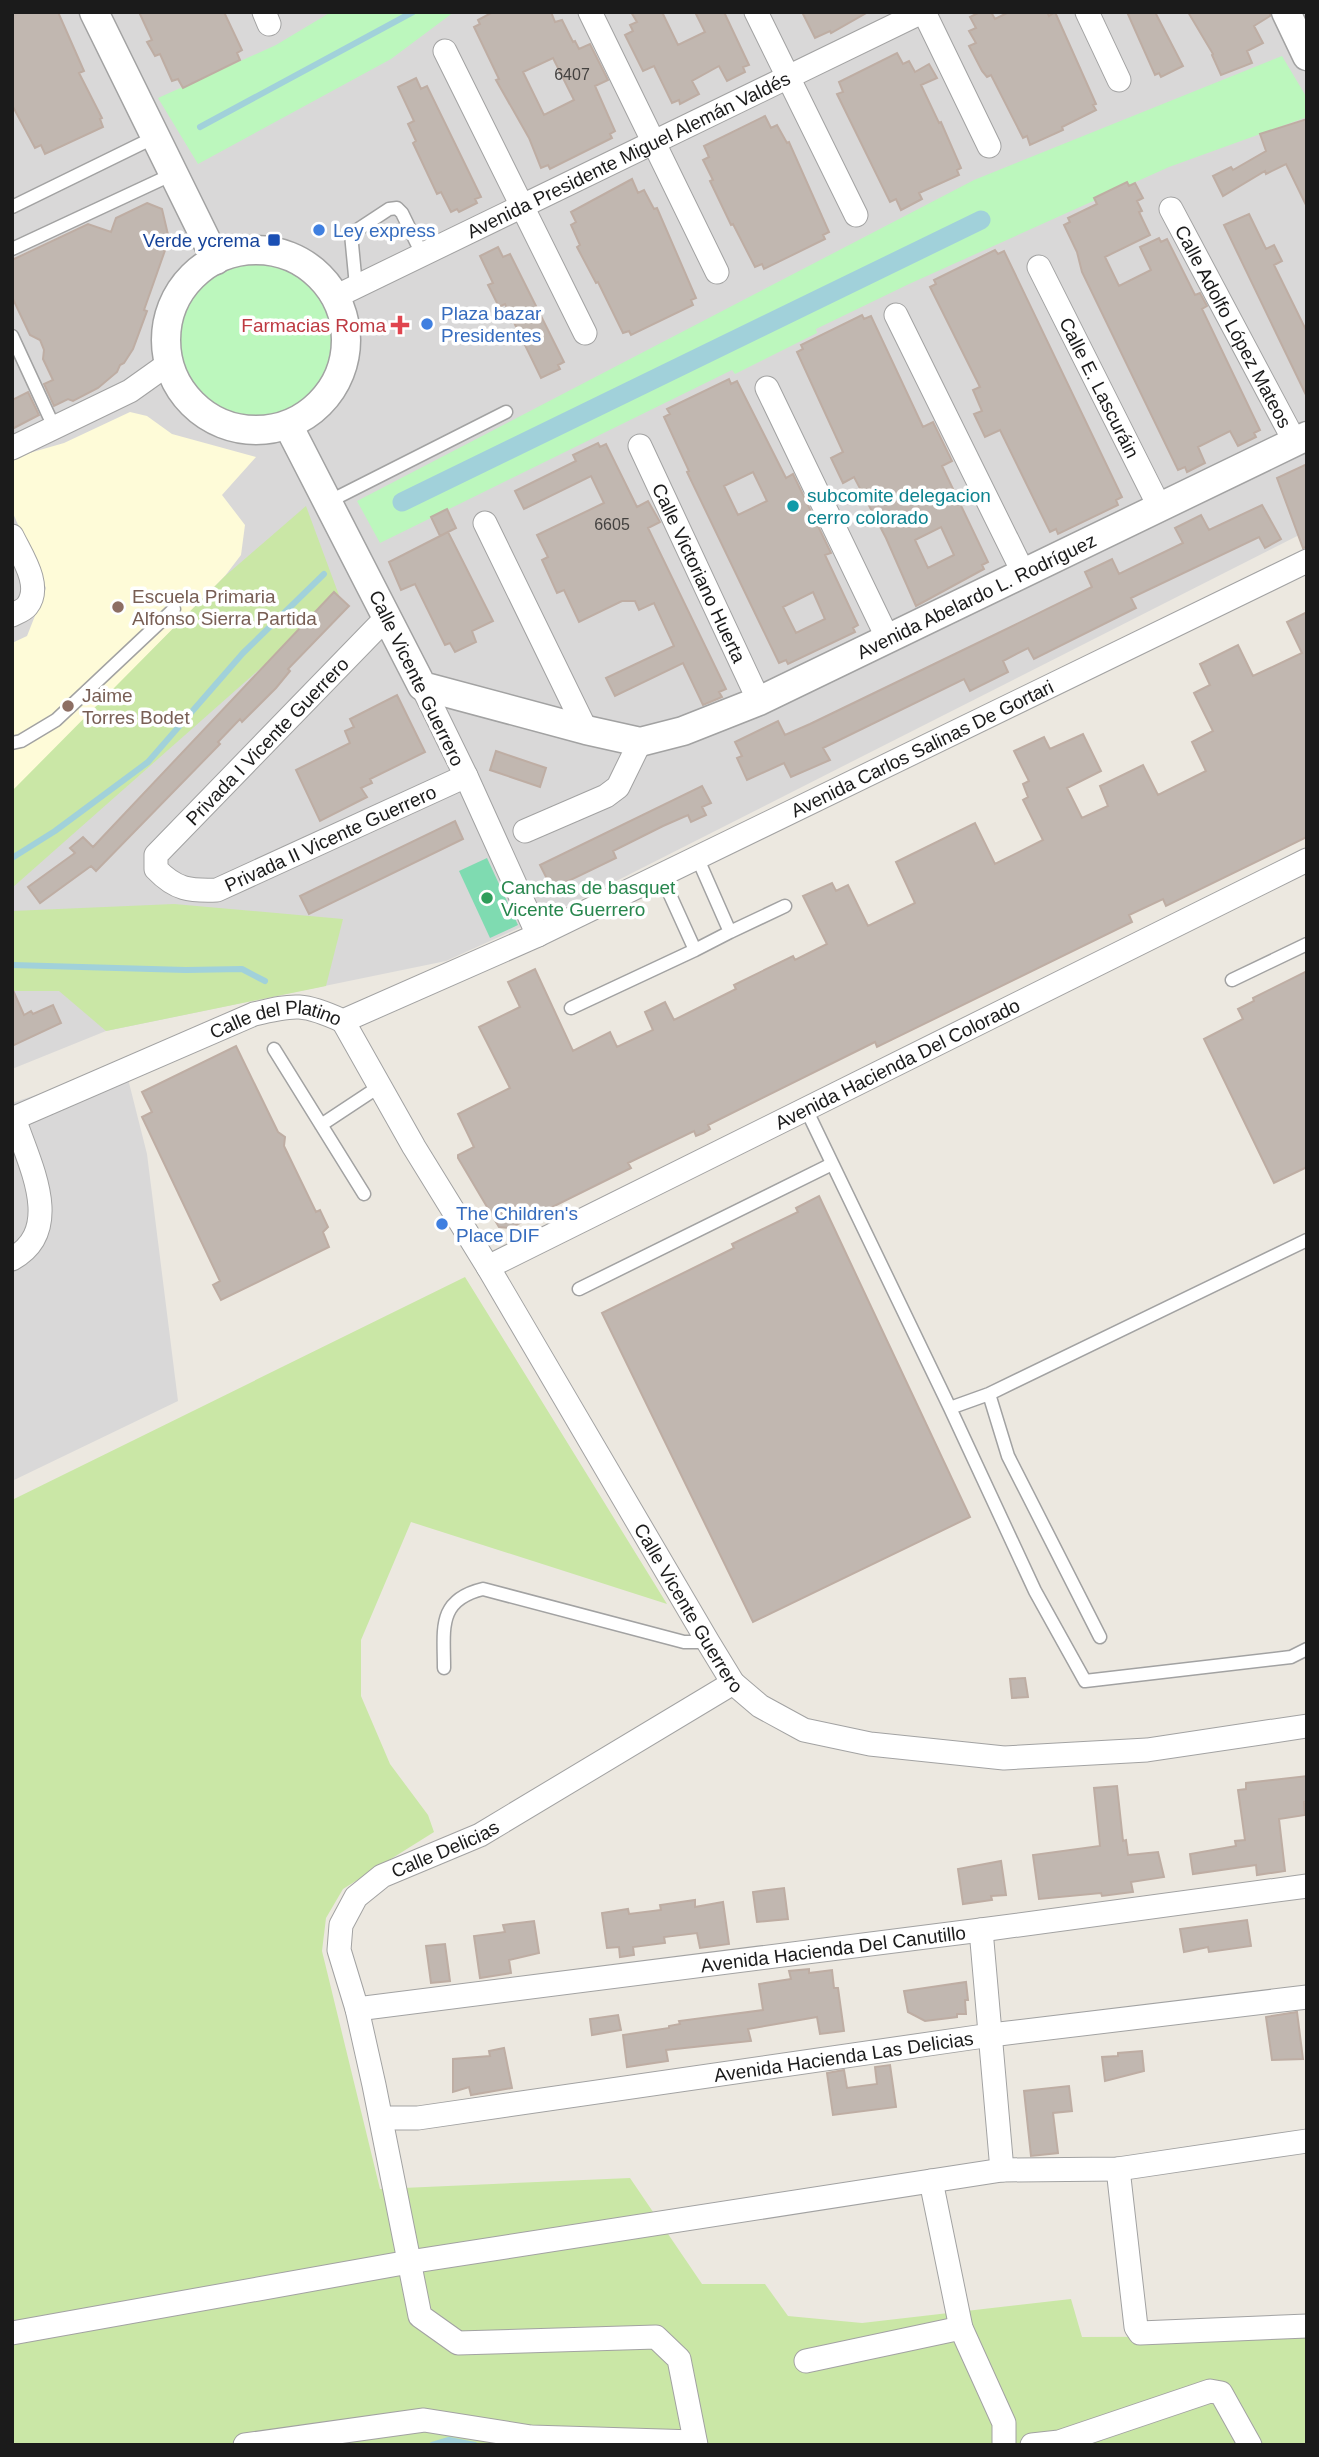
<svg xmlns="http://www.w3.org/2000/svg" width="1319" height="2457" viewBox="0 0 1319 2457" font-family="Helvetica,sans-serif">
  <rect width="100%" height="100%" fill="#ece8e0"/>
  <!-- residential -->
  <path fill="#d9d8d8" d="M12 12H1307V531L563 908 446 961 106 1031 12 1069Z
    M126 1071 147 1154 178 1401 12 1481V1103L95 1075Z"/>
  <!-- education -->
  <path fill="#fefbd8" d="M130 412 147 416 172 434 256 457 222 495 245 525 241 555 225 576 12 793V643L27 636 46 588 12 511V458L64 443Z"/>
  <!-- grass -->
  <path fill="#cae7a6" d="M306 506 340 598 12 888V791L225 576Z
    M174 904 343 919 326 986 106 1031 59 991H12V911Z
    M465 1277 667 1604 411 1522 361 1640V1696L390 1764 428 1815 434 1832 343 1889 326 1918 322 1951 380 2189 630 2178 702 2284H765L788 2316 862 2323 1071 2299 1082 2337 1307 2336V2445H12V1500Z"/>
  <!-- park -->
  <path fill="#bcf7bd" d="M331 12H454L391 59 198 164 158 98 276 45Z
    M1282 56 1307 98V117L1169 167 909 284 816 329 817 333 735 374 732 370 380 543 357 501 974 180Z
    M177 339a79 79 0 1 1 158 0a79 79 0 1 1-158 0Z"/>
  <!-- pitch -->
  <path fill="#7fdbb1" d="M487 858 518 925 490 938 459 871Z"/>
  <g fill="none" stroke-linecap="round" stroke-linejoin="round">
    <!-- stream -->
    <path stroke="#a1d1da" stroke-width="6" d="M200 127 413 12
      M12 858 55 831 148 762 243 653 324 574
      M12 965 186 970 242 969 265 981
      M432 2445 449 2440 475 2445"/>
    <!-- canal -->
    <path stroke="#a1d1da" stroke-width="19" d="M402 502 981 220"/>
  </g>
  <!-- building -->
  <path fill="#c1b7b0" stroke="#beada3" stroke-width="2" fill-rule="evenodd" d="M12 12H58L84 71 79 73 102 118 100 119 103 127 45 154 41 145 35 148 12 105Z
    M139 12H224L242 50 237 53 240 60 183 88 178 79 172 81 160 54 155 56 147 42 152 40Z
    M493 12H551L555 22 562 20 573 42 575 41 579 49 590 44 608 80 595 86 615 131 610 134 612 138 550 169 548 165 541 168 529 138 496 80 499 79 474 27 480 24 478 20ZM553 58 574 100 544 115 523 72Z
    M631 12H662L678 45 705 32 695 12H724L749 65 743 67 745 72 727 81 719 66 692 81 699 94 680 104 679 100 672 103 654 66 643 71 625 35 633 31 630 25 637 22Z
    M802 12H868L831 33 830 31 815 38Z
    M980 12H991L995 19 1009 12H1047L1049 16 1055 12 1096 104 1093 105 1096 110 1062 127 1063 130 1030 145 1027 136 1023 138 991 75 987 77 982 71 969 46 976 43 969 31 976 28 970 17Z
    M1127 12H1155L1183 66 1161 77 1159 73 1155 75Z
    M1188 12H1270V16L1254 26 1263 43 1247 51 1252 63 1221 75 1212 55 1213 54Z
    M897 53 903 64 909 61 915 72 929 64 937 78 921 85 939 123 941 122 961 168 957 170 959 175 919 193 922 199 901 210 896 199 890 202 837 94 843 92 839 82Z
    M416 78 421 89 427 86 481 197 475 199 477 203 459 212 457 209 451 212 441 192 437 194 413 143 416 141 408 124 414 121 398 87Z
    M765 116 771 128 777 125 787 143 789 142 829 232 823 235 825 239 764 269 762 264 755 267 733 224 731 225 710 181 713 180 703 160 709 157 704 146Z
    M1307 119V207L1286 164 1266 174 1265 171 1223 196 1213 176 1231 167 1233 170 1266 151 1260 134Z
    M632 179 638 193 644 190 654 209 657 208 696 298 691 300 693 305 631 335 629 331 623 333 598 282 596 283 577 247 580 245 571 225 576 222 571 212Z
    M1127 182 1129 186 1135 183 1143 198 1137 201 1142 211 1139 212 1150 235 1105 257 1119 286 1151 270 1140 247 1159 238 1161 242 1167 239 1195 295 1200 293 1207 306 1202 309 1260 430 1254 433 1256 437 1238 446 1230 431 1198 447 1205 463 1187 472 1185 467 1178 470 1082 272 1077 252 1064 225 1070 222 1068 218 1097 204 1094 198Z
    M147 203 162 209 169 239 144 310 147 311 133 349 124 363 120 365 117 372 98 388 73 401 68 399 54 406 44 384 53 380 43 359 44 350 40 340 30 335 12 297V260L88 224 111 232 116 218Z
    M1249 214 1266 249 1274 245 1282 261 1274 265 1307 332V397L1224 225Z
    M498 247 503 257 510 254 564 362 558 365 560 369 541 378 505 304 499 307 488 285 493 283 480 256Z
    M995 250 998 254 1004 251 1122 497 1116 500 1118 505 1058 534 1056 529 1050 532 1000 430 985 437 974 414 982 411 973 390 980 387 930 287 936 284 934 280Z
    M862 315 864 319 871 316 923 427 933 422 952 461 942 466 988 562 982 565 984 569 916 606 886 538 854 477 843 483 831 458 843 452 797 352 803 349 801 345ZM941 527 954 555 928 568 915 540Z
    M729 379 731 384 737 381 786 478 793 474 831 553 825 555 858 625 853 628 855 632 788 664 786 660 779 663 687 472 689 471 664 417 670 414 667 409ZM753 472 767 501 738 515 724 486ZM813 592 825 619 796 633 783 607Z
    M28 392 39 415 12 429V400Z
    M598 443 600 447 606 444 637 507 648 501 660 522 648 528 726 689 719 692 722 697 710 702 703 705 683 663 615 696 606 678 674 646 654 603 639 610 635 601H622L579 622 564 590 557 593 542 560 548 557 537 535 604 503 591 476 524 509 515 491 576 461 573 455Z
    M1307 464V547L1303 548 1277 478Z
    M1262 505 1281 539 1265 548 1259 537 1131 598 1136 608 1034 659 1028 648 1003 661 1008 672 970 691 964 679 823 748 830 760 791 777 784 763 747 780 737 758 742 756 735 742 778 721 785 735 810 724 990 637 1092 587 1085 572 1112 559 1119 574 1183 543 1175 528 1201 515 1209 530Z
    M447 509 456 528 448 532 493 621 472 631 476 642 455 652 450 643 445 645 415 584 401 590 389 562 448 532 440 536 431 517Z
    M334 592 349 606 288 669 290 671 276 688 242 722 240 719 218 742 220 744 96 871 91 866 40 903 28 887 75 853 70 848 83 837 93 847Z
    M1307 612V837L1166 906 1163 899 1129 915 1132 922 877 1047 875 1042 708 1125 710 1129 703 1133 696 1136 694 1131 628 1163 631 1168 510 1228 499 1227 458 1158V1155L474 1147 458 1114 510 1088 479 1027 520 1007 508 982 535 969 573 1051 610 1032 617 1047 653 1030 645 1012 665 1002 674 1020 736 989 734 985 793 956 795 960 827 944 803 896 832 883 836 891 848 885 868 926 915 903 896 862 975 823 995 864 1043 840 1023 800 1028 797 1023 784 1029 781 1014 751 1044 737 1050 749 1083 734 1101 771 1067 788 1082 818 1108 806 1100 786 1143 765 1158 795 1206 771 1192 742 1213 731 1194 693 1210 685 1200 664 1238 645 1253 676 1302 653 1287 622Z
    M397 695 425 752 370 779 372 783 361 788 367 797 320 821 296 770 350 743 345 731 354 727 350 719Z
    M496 751 546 768 540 787 490 770Z
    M702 786 711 803 702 807 706 815 691 822 688 815 663 826 613 851 616 858 552 889 540 865Z
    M455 821 463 839 309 914 300 896Z
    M1307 971V1167L1274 1183 1204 1039 1243 1019 1238 1009 1254 1001 1253 998Z
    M12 988 24 1015 31 1011 33 1014 53 1005 61 1023 12 1046Z
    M236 1046 278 1132 285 1137 284 1146 316 1212 320 1210 328 1227 323 1232 329 1247 221 1300 213 1285 220 1281 142 1117 152 1112 142 1092Z
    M819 1196 970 1517 753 1622 602 1313 734 1248 732 1244 798 1212 796 1208Z
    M1025 1678 1028 1697 1012 1698 1010 1679Z
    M1307 1776V1801L1304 1802 1305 1815 1279 1819 1285 1871 1257 1875 1256 1865 1193 1874 1190 1854 1236 1846 1235 1841 1245 1840 1238 1790 1246 1789V1783Z
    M1117 1786 1123 1841 1126 1840 1128 1855 1158 1852 1164 1877 1131 1882 1133 1892 1102 1896 1101 1893 1039 1899 1033 1855 1100 1846 1094 1788Z
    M1001 1861 1006 1895 991 1896 992 1900 963 1904 958 1869Z
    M784 1888 788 1919 757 1922 753 1892Z
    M695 1900V1907L723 1902 729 1944 700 1948 697 1933 664 1937 665 1943 633 1947 634 1955 620 1957 619 1947 607 1948 602 1913 628 1909 629 1914 661 1910 660 1905Z
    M1247 1920 1251 1946 1209 1952 1208 1947 1184 1952 1180 1929Z
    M534 1921 539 1953 509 1960 511 1973 480 1978 474 1936 498 1933 505 1932 503 1925Z
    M445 1944 450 1981 431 1983 426 1946Z
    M809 1969V1973L832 1970 834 1988H838L844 2031 820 2034 817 2017 748 2029 751 2041 666 2050 668 2061 627 2067 623 2035 669 2028V2026L680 2024 679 2021 763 2010 759 1984 791 1979 789 1971Z
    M966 1982 968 2000H965L966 2014H957V2017L925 2021 908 2012 904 1991Z
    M1297 2012 1303 2059 1272 2060 1266 2017Z
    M618 2015 621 2030 592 2035 590 2019Z
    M504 2048 512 2088 471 2095 469 2087 453 2092V2059L490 2056 489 2051Z
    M1142 2051 1144 2071 1105 2081 1102 2057 1118 2056V2053Z
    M890 2065 896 2107 833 2115 827 2073 844 2070 847 2088 877 2084 875 2067Z
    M1069 2086 1072 2111 1053 2113 1058 2153 1031 2156 1024 2091Z"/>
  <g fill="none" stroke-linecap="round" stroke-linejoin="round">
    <!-- service casing -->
    <g stroke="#a2a2a2" stroke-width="15">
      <path id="service" d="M12 207 155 137
        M12 249 173 174
        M356 286 351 234 389 209 397 208 402 213 422 254
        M12 336 54 427
        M328 502 506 412
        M12 743 21 741 56 720 174 609
        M697 857 730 932 785 906
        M695 950 730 932
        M1232 980 1307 944
        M571 1008 695 950 661 875
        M274 1049 364 1194
        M806 1109 950 1408 1035 1591 1085 1681 1291 1657 1307 1649
        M321 1125 380 1086
        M579 1289 832 1164
        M989 1394 1008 1456 1100 1637
        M950 1408 989 1394 1307 1240
        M444 1668C444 1629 437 1600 483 1589L684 1642H708"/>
    </g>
    <!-- minor casing -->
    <g stroke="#a2a2a2" stroke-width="25">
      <g id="minor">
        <path d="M264 12 269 24"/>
        <path d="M590 12 717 272"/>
        <path d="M756 12 856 215"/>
        <path d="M924 12 989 146"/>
        <path d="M1087 12 1119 80"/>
        <path d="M445 51 585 333"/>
        <path id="s1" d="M1171 209 1295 442"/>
        <path id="s2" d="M1039 267 1160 508"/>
        <path id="s3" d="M335 297 922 12"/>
        <path d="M896 315 1024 574"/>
        <path d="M767 388 888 639"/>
        <path id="s4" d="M640 446 759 701"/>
        <path d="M12 448 130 391 168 364"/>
        <path d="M485 523 586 730"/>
        <path d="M12 536C21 555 43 586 27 606 24 610 16 613 12 615"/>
        <path id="s5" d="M388 616 156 855V869C176 890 190 891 217 890L466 776"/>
        <path d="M422 686 466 776 538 935"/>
        <path d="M525 831 606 796 618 787 640 742"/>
        <path id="s6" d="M343 1021 414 1147 488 1267 708 1642 733 1683 760 1706 804 1730 870 1744 1004 1758 1147 1750 1307 1726"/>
        <path id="s7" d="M12 1119 254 1014C295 1004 304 1003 343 1021L538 935 1307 561"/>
        <path d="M12 1259C66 1229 28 1162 14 1118"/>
        <path id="s8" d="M488 1267 1307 860"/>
        <path d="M981 1930 1002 2170"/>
        <path id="s9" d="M357 2009 981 1930 1307 1886"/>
        <path id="s10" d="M381 2118H418L991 2035 1307 1997"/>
        <path d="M1118 2169 1136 2327 1140 2333 1307 2326"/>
        <path d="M931 2181 961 2328 1004 2423V2445"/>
        <path d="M12 2333 409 2262 1002 2170 1118 2169 1307 2141"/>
        <path d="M806 2361 961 2328"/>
        <path d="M245 2445 424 2420 531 2437 695 2442"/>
        <path id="s11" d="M696 2445 679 2359 656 2337 458 2343 420 2316 374 2085 357 2009 339 1950 341 1925 356 1897 382 1876 480 1835 733 1683"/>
        <path d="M1032 2445 1059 2442 1210 2391 1221 2393 1250 2445"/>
      </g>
    </g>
    <!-- tertiary casing -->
    <g stroke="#a2a2a2" stroke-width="31">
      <g id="tertiary">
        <path d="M94 12 216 260"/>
        <path d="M1286 12 1307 56"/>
        <circle cx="256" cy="340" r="90"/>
        <path id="s12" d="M288 425 422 686 586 730 640 742 683 731 759 701 1307 436"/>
      </g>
    </g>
    <!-- service -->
    <use href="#service" stroke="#fff" stroke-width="12"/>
    <!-- minor -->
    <use href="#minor" stroke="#fff" stroke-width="23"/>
    <!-- tertiary -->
    <use href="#tertiary" stroke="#fff" stroke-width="28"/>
  </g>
  <!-- markers -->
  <g fill="#3f7fe0" stroke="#fff" stroke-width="2.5">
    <circle cx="319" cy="230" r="7"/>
    <circle cx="427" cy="324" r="7"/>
    <circle cx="442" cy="1224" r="7"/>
  </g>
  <rect fill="#1a4fb4" stroke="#fff" stroke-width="2.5" x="267" y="233" width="14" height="14" rx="3.5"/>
  <path fill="#e0444e" stroke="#fff" stroke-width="2.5" d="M396.5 314.5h7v7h7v7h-7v7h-7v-7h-7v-7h7z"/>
  <circle fill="#0f9aa8" stroke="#fff" stroke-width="2.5" cx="793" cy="506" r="7"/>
  <g fill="#8d6e63" stroke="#fff" stroke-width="2.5">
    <circle cx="118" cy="607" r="7"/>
    <circle cx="68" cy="706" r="7"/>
  </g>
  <circle fill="#2e9e5b" stroke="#fff" stroke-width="2.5" cx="487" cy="898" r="7"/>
  <g text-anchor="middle" stroke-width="7" stroke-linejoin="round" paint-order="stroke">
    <!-- number labels -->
    <g font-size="16" fill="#444240">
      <text x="572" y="80">6407</text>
      <text x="612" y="530">6605</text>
    </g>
    <!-- street labels -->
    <g font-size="19" fill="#1b1b1b" stroke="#fff">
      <text dy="7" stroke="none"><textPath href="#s3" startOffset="326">Avenida Presidente Miguel Alemán Valdés</textPath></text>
      <text dy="7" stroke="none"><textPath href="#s1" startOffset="133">Calle Adolfo López Mateos</textPath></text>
      <text dy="7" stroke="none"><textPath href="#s2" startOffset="135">Calle E. Lascuráin</textPath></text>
      <text dy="7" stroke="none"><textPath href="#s4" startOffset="140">Calle Victoriano Huerta</textPath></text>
      <text dy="7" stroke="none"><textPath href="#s12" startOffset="886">Avenida Abelardo L. Rodríguez</textPath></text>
      <text transform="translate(417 678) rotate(64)" y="7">Calle Vicente Guerrero</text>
      <text transform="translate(267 741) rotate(-46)" y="7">Privada I Vicente Guerrero</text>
      <text dy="7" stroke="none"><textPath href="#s7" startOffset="996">Avenida Carlos Salinas De Gortari</textPath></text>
      <text dy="7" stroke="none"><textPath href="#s5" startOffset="539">Privada II Vicente Guerrero</textPath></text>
      <text dy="7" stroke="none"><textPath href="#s7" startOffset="285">Calle del Platino</textPath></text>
      <text dy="7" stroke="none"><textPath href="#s8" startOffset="457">Avenida Hacienda Del Colorado</textPath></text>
      <text dy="7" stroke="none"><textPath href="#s6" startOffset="681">Calle Vicente Guerrero</textPath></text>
      <text dy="7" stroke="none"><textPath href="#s11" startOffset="898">Calle Delicias</textPath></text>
      <text dy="7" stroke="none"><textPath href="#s9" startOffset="480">Avenida Hacienda Del Canutillo</textPath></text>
      <text dy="7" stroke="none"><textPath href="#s10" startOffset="467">Avenida Hacienda Las Delicias</textPath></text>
    </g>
    <!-- shop labels -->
    <g font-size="19" fill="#366cbe" stroke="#fff" text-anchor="start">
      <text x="333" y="237">Ley express</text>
      <text x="441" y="320">Plaza bazar<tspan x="441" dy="22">Presidentes</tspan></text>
      <text x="456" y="1220">The Children's<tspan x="456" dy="22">Place DIF</tspan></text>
    </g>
    <!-- transit labels -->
    <g font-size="19" fill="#164399" stroke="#fff" text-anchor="end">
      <text x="260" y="247">Verde ycrema</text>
    </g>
    <!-- health labels -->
    <g font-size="19" fill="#be3a42" stroke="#fff" text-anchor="end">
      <text x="386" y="332">Farmacias Roma</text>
    </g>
    <!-- culture labels -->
    <g font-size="19" fill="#0d838f" stroke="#fff" text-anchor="start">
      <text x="807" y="502">subcomite delegacion<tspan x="807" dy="22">cerro colorado</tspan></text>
    </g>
    <!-- education labels -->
    <g font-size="19" fill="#785e54" stroke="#fff" text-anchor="start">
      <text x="132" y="603">Escuela Primaria<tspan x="132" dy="22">Alfonso Sierra Partida</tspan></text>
      <text x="82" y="702">Jaime<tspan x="82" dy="22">Torres Bodet</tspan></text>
    </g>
    <!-- leisure labels -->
    <g font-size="19" fill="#27864d" stroke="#fff" text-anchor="start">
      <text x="501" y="894">Canchas de basquet<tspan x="501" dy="22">Vicente Guerrero</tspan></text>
    </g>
  </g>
  <!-- border -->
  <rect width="1319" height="2457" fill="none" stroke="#1b1b1b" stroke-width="28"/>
</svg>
